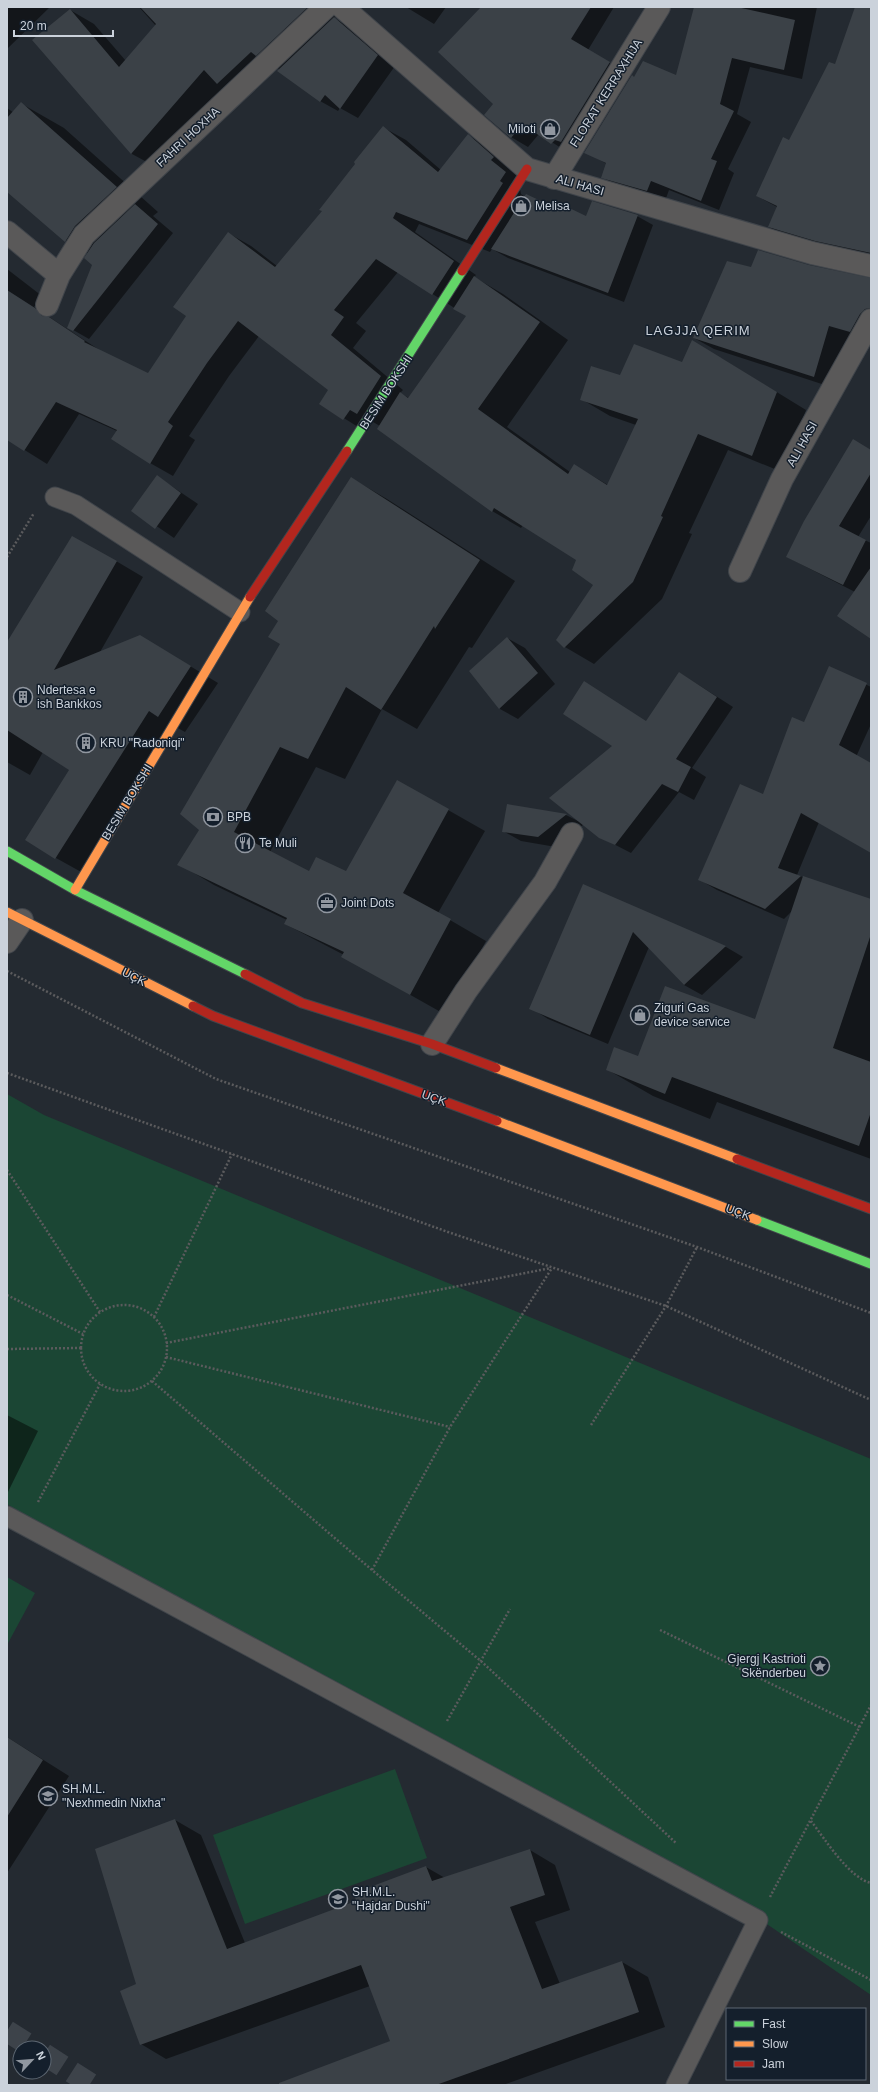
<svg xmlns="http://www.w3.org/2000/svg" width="878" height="2092" viewBox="0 0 878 2092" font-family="Helvetica,sans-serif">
  <rect width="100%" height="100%" fill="#242a31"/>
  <!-- green -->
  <path fill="#1b4634" d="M7 1094 44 1115 871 1459V1995L739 1905 67 1541 7 1504Z
    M7 1577 35 1593 7 1645Z
    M395 1769 427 1858 245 1924 213 1835Z"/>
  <!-- shadow -->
  <path fill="#0007" fill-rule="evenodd" d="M7 7H50L7 49Z
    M139 7H330L338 15 334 18 353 29 395 66 358 118 340 108 338 111 320 101 275 66 242 97 224 87 156 167 132 154 34 40 70 10 94 24 126 61 156 26Z
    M406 7H446L434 24Z
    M482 7H614L588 50 627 73 569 153 539 134 528 147 511 137 494 104Z
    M695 7H817L802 79 750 67 737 114 751 122 728 169 734 173 719 210 669 190 665 201 620 187 602 177 607 164 586 152 634 78 677 76Z
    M856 7H871V260L789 238 769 227 777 207 757 196 835 66Z
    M22 104 64 128 158 212 153 216 173 233 89 339 68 327 93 265 88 254 66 241 7 191V108L14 113Z
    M384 128 406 140 441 170 469 136 491 148 516 170 521 194 525 197 558 210 587 218 637 216 653 225 624 302 508 258 492 249 490 252 419 224 415 232 476 275 474 277 503 294 568 340 507 427 570 472 574 465 608 485 636 425 610 416 581 399 620 376 683 363 721 358 806 410 782 472 728 450 689 533 692 534 662 599 594 664 565 647 595 585 578 560 523 525 521 528 492 511 380 426 373 422 366 432 320 403 329 390 259 336 229 376 189 436 195 440 173 476 150 463 117 431 79 414 47 464 7 439V269L42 296 34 307 104 353 149 374 187 316 228 233 251 246 277 266 323 211ZM398 272 467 316 409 398 400 393 403 390 353 348 366 331 356 323Z
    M809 266 871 279V342L834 388 714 349 694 338 752 268Z
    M871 451V516L858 537 871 543V638L855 592 787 557Z
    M158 477 198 504 174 538 133 510Z
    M351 478 387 499 515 581 472 648 469 647 417 729 382 709 345 779 316 767 270 852 309 873H346L397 781 485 831 438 913 486 941 446 1015 343 957 344 955 285 924 287 920 214 885 179 864 200 829 281 644 280 621Z
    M116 561 143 577 100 652H167L218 683 185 732 176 727 83 873 56 858 70 770 43 752 30 775 7 762V644Z
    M507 638 525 648 555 684 518 719 500 709 470 671Z
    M830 667 871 687V724L825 825 819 822 797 875 871 900V1159L717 1102 710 1119 653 1096 608 1070 638 1057 756 1021 792 911 784 919 717 890 700 880 764 796 804 723Z
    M680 673 733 707 692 768 706 777 694 800 679 792 631 853 600 837 584 824 556 847 521 841 503 831 508 805 566 815 578 821Z
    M583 885 726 947 743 957 702 995 684 985 649 947 608 1044 548 1019 531 1008Z
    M7 1415 38 1431 7 1494Z
    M7 1737 69 1776 7 1873Z
    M175 1820 201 1835 245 1943 358 1902 426 1867 445 1878 530 1850 555 1865 570 1910 535 1922 560 1984 622 1962 648 1977 665 2027 503 2085H285L391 2041 370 1986 166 2059 141 2044 138 1985Z"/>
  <!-- building -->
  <path fill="#3b4147" d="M140 7H308L256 56 251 52 217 84 204 70 131 154 32 40 70 9 119 67 156 24Z
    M481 7H591L571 39 610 62 561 142 555 140 551 144 523 124 511 138 484 115 493 104 438 52Z
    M694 7H737L795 20 784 70 732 58 720 104 734 111 711 159 717 161 701 201 651 181 647 191 601 178 606 163 584 153 632 75 634 77 643 61 676 75Z
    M855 7H871V253L815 241 768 227 777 206 756 196 783 137 789 140 829 62 835 64Z
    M334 17 378 55 340 109 325 95 320 102 277 71Z
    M21 102 117 187 75 226 65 242 7 192V118Z
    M383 126 438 172 468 134 494 157 491 160 506 172 500 181 503 183 467 240 396 212 393 218 454 261 432 295 376 259 334 310 344 317 331 335 381 376 357 414 350 410 343 420 319 404 328 390 238 321 207 363 168 422 173 426 150 464 111 439 117 430 56 402 24 451 7 440V290L35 308 42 316 49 317 85 341 84 342 148 373 186 316 173 307 228 232 275 267 322 211 319 210 355 164 354 162Z
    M526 194 558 209 561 204 586 216 592 201 638 215 608 293 491 249Z
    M135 204 158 224 73 331 67 328 92 265 84 258 94 243Z
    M758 250 809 265 871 278V308L865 309 860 314 850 332 829 326 814 377 693 338 727 261 751 267Z
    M474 276 540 322 478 409 568 474 574 464 607 485 638 419 580 400 591 366 620 375 634 344 682 362 692 340 777 392 752 456 698 434 661 516 663 517 633 582 564 648 556 640 593 585 572 570 576 560 494 508 492 512 377 429 400 392 408 398 466 316 453 309Z
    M853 439 871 450V473L839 526 866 540 843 585 786 557 804 521Z
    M157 475 181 493 155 529 131 511Z
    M351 477 480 560 435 629 434 626 381 710 346 687 308 759 280 747 234 832 309 871 316 857 346 871 397 780 449 809 403 893 451 919 410 995 341 957 344 952 284 924 287 918 177 865 199 830 180 814 280 644 268 637 278 621 265 611Z
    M72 536 117 561 54 670 140 635 191 666 158 717 149 711 55 859 25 840 69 770 7 730V642Z
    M871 567V639L837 616Z
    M507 637 538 673 499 709 469 671Z
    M829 666 867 683 839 745 871 763V853L801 813 778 868 801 876 765 909 698 880 740 784 763 794 792 717 804 722Z
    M679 672 717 697 676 759 691 767 678 792 662 784 615 845 599 838 549 798 612 746 563 714 584 681 646 721Z
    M507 804 567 814 538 837 502 832Z
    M803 876 871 899V934L833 1048 871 1062V1112L859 1146 672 1077 665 1094 606 1070 614 1047 638 1056 665 986 755 1019Z
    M583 884 643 910 726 946 684 985 633 932 590 1035 529 1009Z
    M7 1737 43 1760 7 1817Z
    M175 1819 227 1949 356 1901 354 1893 426 1866 432 1881 530 1849 545 1895 510 1907 542 1989 622 1961 639 2012 436 2085H279V2083L390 2041 361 1965 140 2045 120 1991 136 1984 95 1849Z"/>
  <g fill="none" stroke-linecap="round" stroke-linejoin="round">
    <!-- street-tunnel -->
    <path stroke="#3d434a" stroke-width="22" stroke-dasharray="22 11" stroke-linecap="butt" d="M7 2031 34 2048
      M44 2054 92 2085"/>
    <!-- lane casing -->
    <g stroke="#40454b" stroke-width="21">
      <path id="lane" d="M55 497 76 505 240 612
        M7 1516 758 1920 676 2085"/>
    </g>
    <!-- street casing -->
    <g stroke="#40454b" stroke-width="24">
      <path id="street" d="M342 7 527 169 812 253 871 266
        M554 178 659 7
        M7 232 59 275
        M47 305 59 275 84 235 326 7
        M740 571 782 479 871 320
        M7 942 22 920
        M432 1044 466 991 545 882 572 834"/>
    </g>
    <!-- fast casing -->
    <g stroke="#40454b" stroke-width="11">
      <path id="fast" d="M347 451 462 271
        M7 851 75 890 245 974
        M757 1220 871 1264"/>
    </g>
    <!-- slow casing -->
    <g stroke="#40454b" stroke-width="11">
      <path id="slow" d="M75 890 250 597
        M7 912 193 1006
        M496 1068 737 1159
        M497 1121 757 1220"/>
    </g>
    <!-- jam casing -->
    <g stroke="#40454b" stroke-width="11">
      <path id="jam" d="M462 271 527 169
        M250 597 347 451
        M245 974 302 1003 432 1044 496 1068
        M193 1006 213 1016 497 1121
        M737 1159 871 1209"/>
    </g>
    <!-- path -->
    <path stroke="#5b5b5d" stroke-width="2.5" stroke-dasharray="2 2" stroke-linecap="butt" d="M7 557 34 513
      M7 971 216 1079 697 1247 871 1313
      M7 1073 448 1232 666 1306 871 1400
      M7 1170 100 1312
      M7 1295 83 1334
      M81 1348a43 43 0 1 1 86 0a43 43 0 1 1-86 0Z
      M154 1317 232 1154
      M166 1343 551 1268
      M7 1349 80 1348
      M166 1357 450 1427
      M152 1381 372 1570 482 1662 676 1843
      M591 1425 666 1306 697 1247
      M38 1502 100 1384
      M372 1570 450 1427 552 1268
      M660 1630 860 1727
      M447 1721 510 1609
      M811 1821C825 1839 849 1878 871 1883
      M770 1897 871 1705
      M781 1932 871 1980"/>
    <!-- lane -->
    <use href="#lane" stroke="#5a5959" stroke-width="19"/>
    <!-- street -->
    <use href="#street" stroke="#5a5959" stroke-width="22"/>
    <!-- fast -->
    <use href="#fast" stroke="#63d668" stroke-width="9"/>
    <!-- slow -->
    <use href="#slow" stroke="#ff974d" stroke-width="9"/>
    <!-- jam -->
    <use href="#jam" stroke="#b3261e" stroke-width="9"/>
  </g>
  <!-- icons -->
  <defs>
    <g id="shop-ring" transform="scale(1)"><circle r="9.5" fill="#141f2c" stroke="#9197a0" stroke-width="1.5"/><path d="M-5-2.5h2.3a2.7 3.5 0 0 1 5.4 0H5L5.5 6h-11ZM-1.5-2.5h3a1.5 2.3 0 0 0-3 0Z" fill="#9197a0"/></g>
    <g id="building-ring" transform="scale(1)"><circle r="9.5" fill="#141f2c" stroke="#9197a0" stroke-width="1.5"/><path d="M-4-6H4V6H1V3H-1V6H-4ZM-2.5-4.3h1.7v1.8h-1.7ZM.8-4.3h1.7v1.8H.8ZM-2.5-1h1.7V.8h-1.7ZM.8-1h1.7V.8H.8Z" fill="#9197a0"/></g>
    <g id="bank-ring" transform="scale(1)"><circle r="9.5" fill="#141f2c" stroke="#9197a0" stroke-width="1.5"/><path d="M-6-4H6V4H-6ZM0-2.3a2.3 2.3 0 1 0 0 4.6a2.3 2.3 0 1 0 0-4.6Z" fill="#9197a0"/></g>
    <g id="restaurant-ring" transform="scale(1)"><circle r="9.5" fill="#141f2c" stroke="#9197a0" stroke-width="1.5"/><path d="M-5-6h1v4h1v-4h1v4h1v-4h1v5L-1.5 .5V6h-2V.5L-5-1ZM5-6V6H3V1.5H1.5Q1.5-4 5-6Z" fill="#9197a0"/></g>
    <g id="office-ring" transform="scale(1)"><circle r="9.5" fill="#141f2c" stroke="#9197a0" stroke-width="1.5"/><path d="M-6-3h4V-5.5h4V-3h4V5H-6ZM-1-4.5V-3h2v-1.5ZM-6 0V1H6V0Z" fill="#9197a0"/></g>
    <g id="sight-ring" transform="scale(1)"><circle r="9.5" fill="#141f2c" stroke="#9197a0" stroke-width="1.5"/><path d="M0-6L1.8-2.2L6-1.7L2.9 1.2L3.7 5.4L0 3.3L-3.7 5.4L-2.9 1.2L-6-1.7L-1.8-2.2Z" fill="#9197a0"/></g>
    <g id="school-ring" transform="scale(1)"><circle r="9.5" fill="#141f2c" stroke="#9197a0" stroke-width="1.5"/><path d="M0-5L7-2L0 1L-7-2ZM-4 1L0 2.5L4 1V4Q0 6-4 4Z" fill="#9197a0"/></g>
  </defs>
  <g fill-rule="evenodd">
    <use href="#shop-ring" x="550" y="129"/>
    <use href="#shop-ring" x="521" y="206"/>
    <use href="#building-ring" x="23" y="697"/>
    <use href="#building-ring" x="86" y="743"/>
    <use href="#bank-ring" x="213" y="817"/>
    <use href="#restaurant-ring" x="245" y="843"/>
    <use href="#office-ring" x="327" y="903"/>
    <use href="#shop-ring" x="640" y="1015"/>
    <use href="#sight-ring" x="820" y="1666"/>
    <use href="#school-ring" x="48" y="1796"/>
    <use href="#school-ring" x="338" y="1899"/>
  </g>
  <g text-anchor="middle" stroke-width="3" stroke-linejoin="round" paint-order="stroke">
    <!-- street labels -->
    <g font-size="12" fill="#cbd2db" stroke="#141f2c">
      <text transform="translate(606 93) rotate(-58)" y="4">FLORAT KERRAXHIJA</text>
      <text transform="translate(188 137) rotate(-43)" y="4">FAHRI HOXHA</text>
      <text transform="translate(580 185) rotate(16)" y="4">ALI HASI</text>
      <text transform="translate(386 392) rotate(-57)" y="4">BESIM BOKSHI</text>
      <text transform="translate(802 444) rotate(-61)" y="4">ALI HASI</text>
      <text transform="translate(127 802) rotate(-59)" y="4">BESIM BOKSHI</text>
      <text transform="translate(134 977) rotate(27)" y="4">UÇK</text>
      <text transform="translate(434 1098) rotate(20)" y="4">UÇK</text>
      <text transform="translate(738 1212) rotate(21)" y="4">UÇK</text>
    </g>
    <!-- poi labels -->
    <g font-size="12" fill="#cbd2db" stroke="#141f2c" text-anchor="start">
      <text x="536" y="133" text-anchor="end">Miloti</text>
      <text x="535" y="210">Melisa</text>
      <text x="37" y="694">Ndertesa e<tspan x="37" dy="14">ish Bankkos</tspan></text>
      <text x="100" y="747">KRU "Radoniqi"</text>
      <text x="227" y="821">BPB</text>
      <text x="259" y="847">Te Muli</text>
      <text x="341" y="907">Joint Dots</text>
      <text x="654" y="1012">Ziguri Gas<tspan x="654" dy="14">device service</tspan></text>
      <text x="806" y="1663" text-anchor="end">Gjergj Kastrioti<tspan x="806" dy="14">Skënderbeu</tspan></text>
      <text x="62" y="1793">SH.M.L.<tspan x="62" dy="14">"Nexhmedin Nixha"</tspan></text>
      <text x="352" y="1896">SH.M.L.<tspan x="352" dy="14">"Hajdar Dushi"</tspan></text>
    </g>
    <!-- neighbourhood labels -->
    <g font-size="13" letter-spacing="1" fill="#cbd2db" stroke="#141f2c">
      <text x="698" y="335">LAGJJA QERIM</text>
    </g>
  </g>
  <!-- border -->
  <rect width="878" height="2092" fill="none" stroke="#cbd2db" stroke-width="16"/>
  <!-- legend -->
  <rect x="726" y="2008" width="140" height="72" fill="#141f2c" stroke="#5d6772"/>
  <rect x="734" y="2021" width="20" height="6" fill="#63d668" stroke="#5d6772"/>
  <text x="762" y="2028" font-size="12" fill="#cbd2db">Fast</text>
  <rect x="734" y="2041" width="20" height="6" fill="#ff974d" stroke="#5d6772"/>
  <text x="762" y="2048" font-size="12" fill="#cbd2db">Slow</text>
  <rect x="734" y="2061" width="20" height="6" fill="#b3261e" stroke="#5d6772"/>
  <text x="762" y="2068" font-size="12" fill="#cbd2db">Jam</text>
  <!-- north arrow -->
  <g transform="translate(32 2060) rotate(64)"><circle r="19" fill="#141f2c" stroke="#5d6772"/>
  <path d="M0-3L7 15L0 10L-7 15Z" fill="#9197a0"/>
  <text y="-6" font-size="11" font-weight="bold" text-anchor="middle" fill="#cbd2db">N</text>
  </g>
  <!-- scale -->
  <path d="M14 30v6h99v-6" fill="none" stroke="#cbd2db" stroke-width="2"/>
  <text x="20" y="30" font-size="12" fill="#cbd2db" stroke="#141f2c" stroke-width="3" paint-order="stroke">20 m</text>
</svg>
